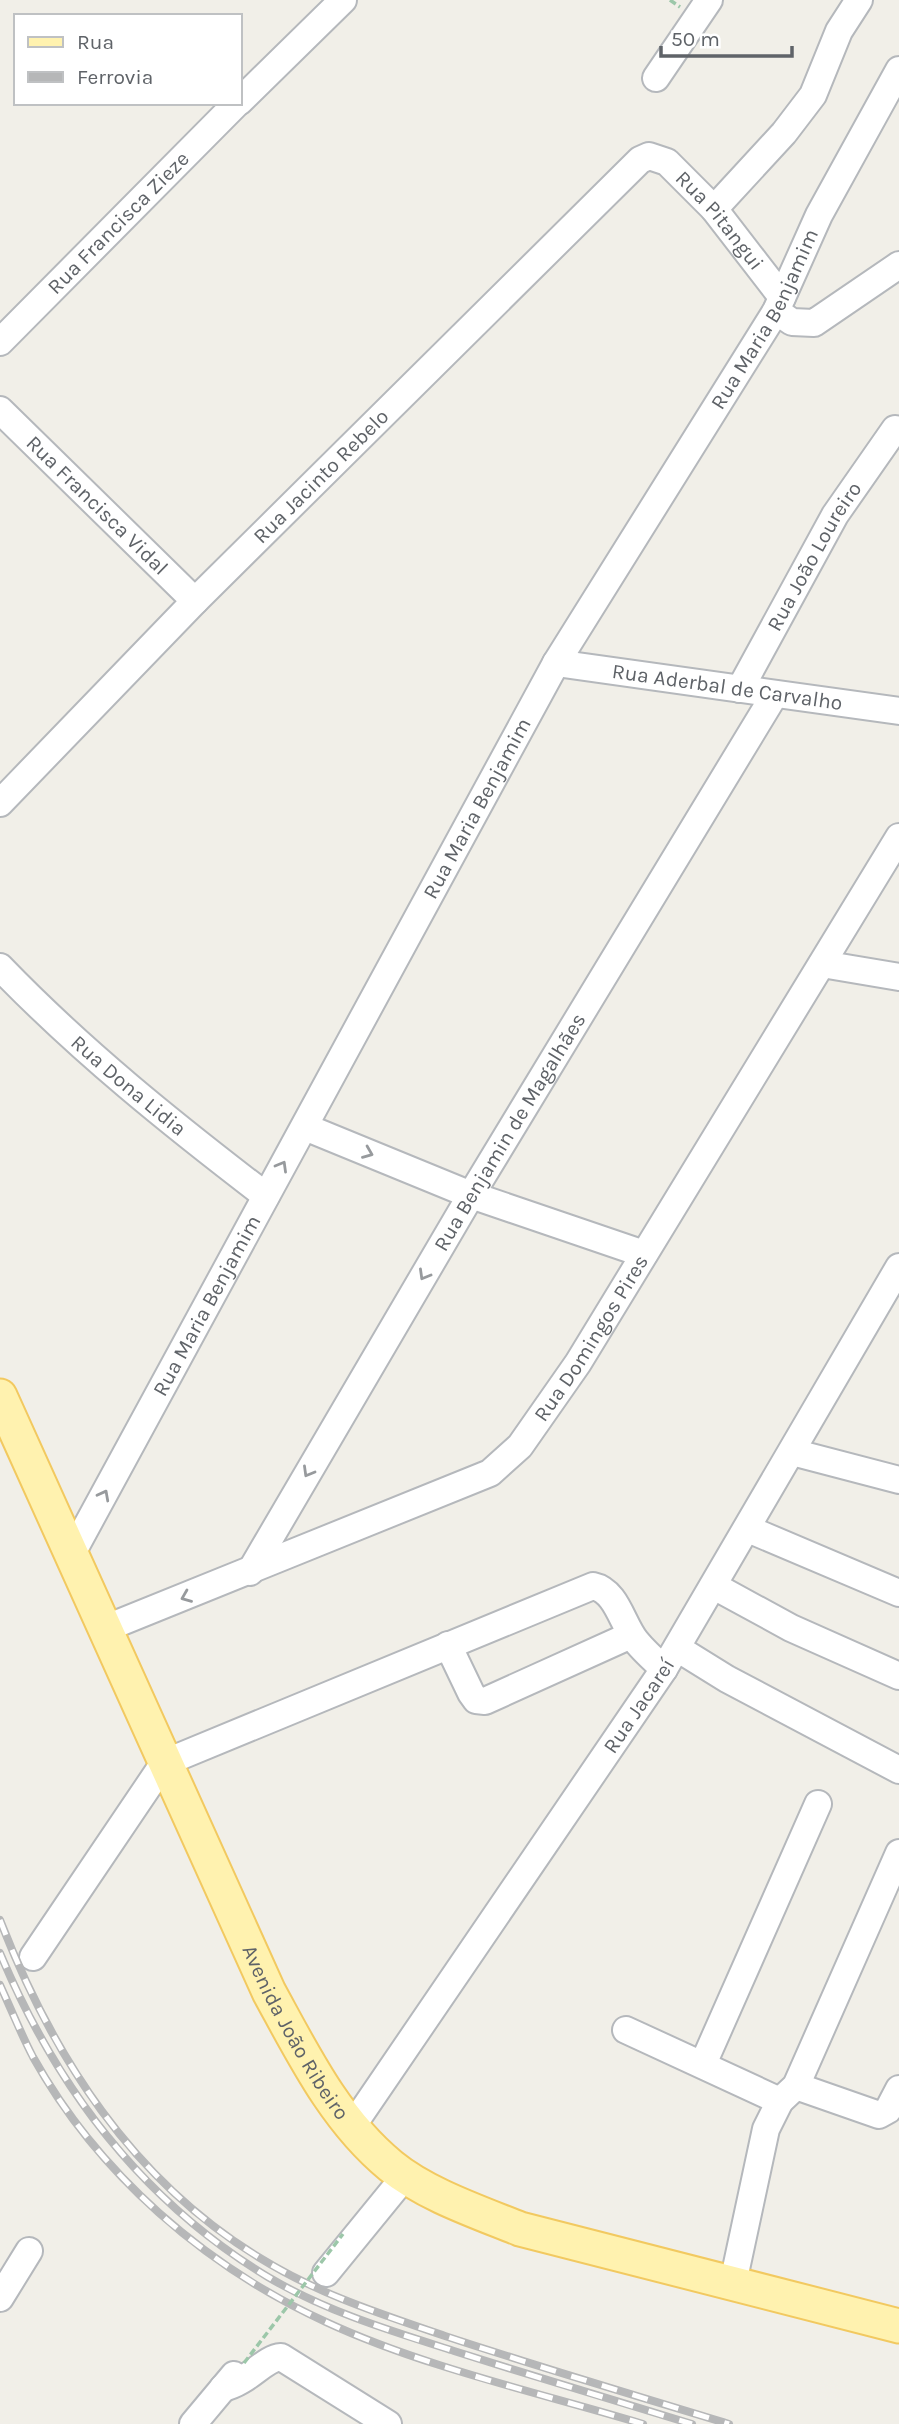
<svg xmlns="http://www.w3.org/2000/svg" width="899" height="2424" viewBox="0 0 899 2424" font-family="Karla,sans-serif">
  <rect width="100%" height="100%" fill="#f1efe8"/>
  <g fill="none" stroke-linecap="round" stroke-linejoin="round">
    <!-- minor casing -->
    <g stroke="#b5b8bc" stroke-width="30">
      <g id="minor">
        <path d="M656 78 709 0"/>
        <path d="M240 101 343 0"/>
        <path d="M714 209 784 133 813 95 839 31 859 0"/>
        <path d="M776 311 792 322 814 323 899 265"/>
        <path id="s1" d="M0 342 237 103"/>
        <path id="s2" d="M0 410 195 601"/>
        <path id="s3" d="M556 663 899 711"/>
        <path id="s4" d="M740 689 835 515 895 429"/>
        <path id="s5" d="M0 803 195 601 640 160 649 156 667 162 714 209 782 297"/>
        <path d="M822 964 899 977"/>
        <path id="s6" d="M0 967C82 1052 172 1124 266 1196"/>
        <path d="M305 1127 471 1195 644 1254"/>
        <path d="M792 1452 899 1480"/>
        <path d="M748 1529 899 1593"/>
        <path id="s7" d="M71 1555 556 663 776 311 819 215 899 70"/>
        <path id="s8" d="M250 1572 471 1195 775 694"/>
        <path d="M714 1586 791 1628 899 1676"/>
        <path id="s9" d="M104 1629 490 1473 520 1446 578 1363 899 837"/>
        <path d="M448 1645 471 1693 476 1700 485 1701 631 1635"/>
        <path d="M677 1648 727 1679 899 1770"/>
        <path d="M33 1957 164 1763 593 1586C617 1591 622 1624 636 1641 644 1651 654 1660 664 1669"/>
        <path d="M626 2030 780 2101"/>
        <path d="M703 2064 818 1804"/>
        <path d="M796 2086 879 2115 888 2110 899 2089"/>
        <path id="s10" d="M351 2128 664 1669 899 1267"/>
        <path d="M326 2273 406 2175"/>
        <path d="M733 2283 766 2129 780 2101 796 2086 899 1853"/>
        <path d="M0 2298 29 2251"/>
        <path d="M223 2388C249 2382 264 2358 281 2357L388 2424"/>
        <path d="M193 2424 234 2375"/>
      </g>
    </g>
    <!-- major casing -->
    <g stroke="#f2c960" stroke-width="37">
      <g id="major">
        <path id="s11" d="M0 1396 269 1992C303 2054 335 2120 391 2166 425 2194 478 2212 520 2229L899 2326"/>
      </g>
    </g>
    <!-- path -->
    <path stroke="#9cc7a9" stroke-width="3.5" stroke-dasharray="7 3.5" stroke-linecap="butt" d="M670 0 680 7"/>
    <!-- minor -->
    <use href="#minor" stroke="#fff" stroke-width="26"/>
    <!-- major -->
    <use href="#major" stroke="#fff2af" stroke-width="33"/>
    <!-- rail casing -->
    <g stroke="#b6b7b8" stroke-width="8">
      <path id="rail" d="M0 1920C53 2057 132 2180 260 2258 318 2294 381 2314 445 2336 539 2367 634 2395 729 2424
        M0 1953C56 2087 142 2201 268 2277 325 2311 391 2331 454 2351 533 2376 612 2400 692 2424
        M0 1985C11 2009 21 2034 33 2057 98 2174 206 2267 326 2322 423 2367 540 2393 643 2424"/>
    </g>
    <!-- rail -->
    <use href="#rail" stroke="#fff" stroke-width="5" stroke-dasharray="16" stroke-linecap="butt"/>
    <!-- path-bridge -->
    <path stroke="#9cc7a9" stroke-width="3.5" stroke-dasharray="7 3.5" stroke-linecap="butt" d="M244 2363 343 2234"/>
  </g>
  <!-- one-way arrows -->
  <defs><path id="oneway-chevron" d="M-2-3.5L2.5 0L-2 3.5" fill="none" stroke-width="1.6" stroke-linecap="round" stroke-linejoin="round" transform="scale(1.75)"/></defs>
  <g stroke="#979a9d">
    <use href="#oneway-chevron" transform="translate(368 1153) rotate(22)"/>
    <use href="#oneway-chevron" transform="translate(282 1166) rotate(-60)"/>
    <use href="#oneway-chevron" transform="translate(424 1275) rotate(120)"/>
    <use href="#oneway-chevron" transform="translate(308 1472) rotate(120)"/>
    <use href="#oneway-chevron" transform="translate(104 1495) rotate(-62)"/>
    <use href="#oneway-chevron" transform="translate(186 1597) rotate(158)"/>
  </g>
  <g text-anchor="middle" stroke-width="5" stroke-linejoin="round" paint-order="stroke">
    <!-- street labels -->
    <g font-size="21" fill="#5f6368" stroke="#fff">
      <text dy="7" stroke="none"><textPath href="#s5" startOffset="1015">Rua Pitangui</textPath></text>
      <text dy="7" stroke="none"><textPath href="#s1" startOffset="168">Rua Francisca Zieze</textPath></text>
      <text dy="7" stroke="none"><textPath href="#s7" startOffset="1418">Rua Maria Benjamim</textPath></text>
      <text dy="7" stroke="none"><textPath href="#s5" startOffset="458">Rua Jacinto Rebelo</textPath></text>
      <text dy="7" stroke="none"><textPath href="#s2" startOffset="136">Rua Francisca Vidal</textPath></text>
      <text dy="7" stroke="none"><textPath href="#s4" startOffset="152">Rua João Loureiro</textPath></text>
      <text dy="7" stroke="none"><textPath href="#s3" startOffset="173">Rua Aderbal de Carvalho</textPath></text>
      <text dy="7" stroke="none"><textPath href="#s7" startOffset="850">Rua Maria Benjamim</textPath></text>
      <text dy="7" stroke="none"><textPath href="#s6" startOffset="175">Rua Dona Lidia</textPath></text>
      <text dy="7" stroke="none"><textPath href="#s8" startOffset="511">Rua Benjamin de Magalhães</textPath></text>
      <text dy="7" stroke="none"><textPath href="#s7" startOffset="284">Rua Maria Benjamim</textPath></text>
      <text dy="7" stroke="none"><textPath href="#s9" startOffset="586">Rua Domingos Pires</textPath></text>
      <text dy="7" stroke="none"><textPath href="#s10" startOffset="511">Rua Jacareí</textPath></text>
      <text dy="7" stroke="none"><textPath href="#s11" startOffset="702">Avenida João Ribeiro</textPath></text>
    </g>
  </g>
  <!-- legend -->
  <rect x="14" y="14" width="228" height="91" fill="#ffffff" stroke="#bfc1c3" stroke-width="2"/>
  <rect x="28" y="37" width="35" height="10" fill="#fff2af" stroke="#bfc1c3" stroke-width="2"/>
  <text x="77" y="49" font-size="21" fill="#5f6368">Rua</text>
  <rect x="28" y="72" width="35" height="10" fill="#b6b7b8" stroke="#bfc1c3" stroke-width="2"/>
  <text x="77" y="84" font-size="21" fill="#5f6368">Ferrovia</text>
  <!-- scale -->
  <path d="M661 46v10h131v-10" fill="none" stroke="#5f6368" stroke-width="3.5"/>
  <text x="671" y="46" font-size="21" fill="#5f6368" stroke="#ffffff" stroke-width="5" paint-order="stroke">50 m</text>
</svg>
